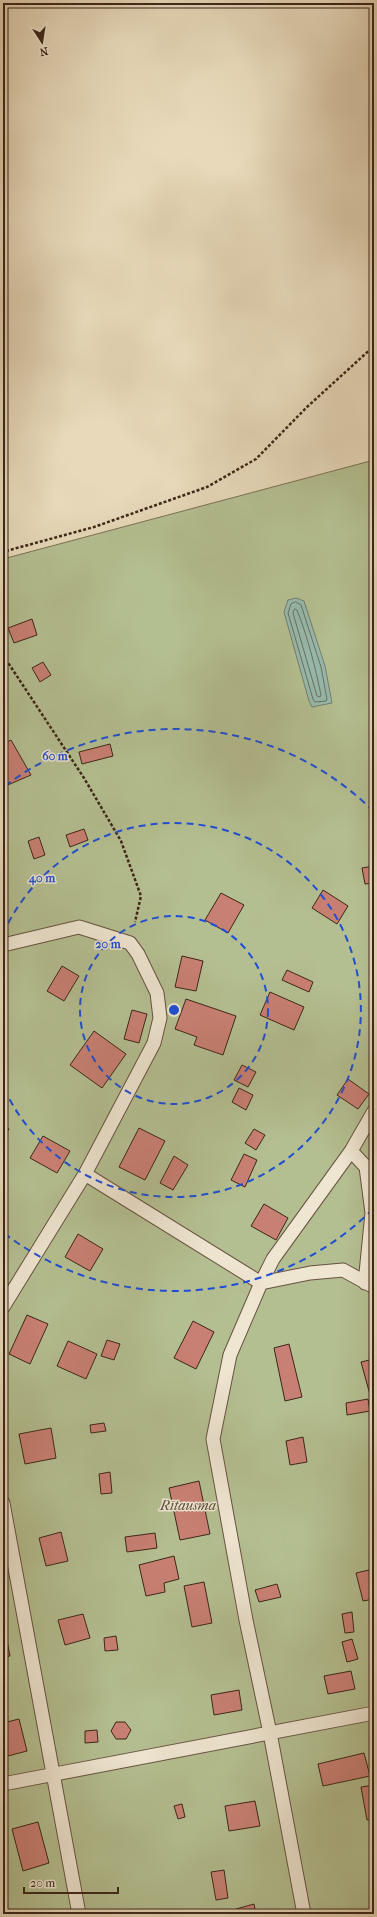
<svg xmlns="http://www.w3.org/2000/svg" width="377" height="1917" viewBox="0 0 377 1917" font-family="'IM FELL French Canon',serif">
  <rect width="100%" height="100%" fill="#e7d9ba"/>
  <filter id="stains"><feTurbulence type="fractalNoise" baseFrequency=".005" numOctaves="4"/><feColorMatrix values="0 0 0 0 .2 0 0 0 0 .09 0 0 0 0 .02 0 0 0 .5 -.17"/></filter>
  <radialGradient id="worn" r=".72"><stop offset=".6" stop-color="#630" stop-opacity="0"/><stop offset="1" stop-color="#630" stop-opacity=".3"/></radialGradient>
  <!-- green -->
  <path fill="#b4bf91" stroke="#787255" d="M374 460V1914H3V559Z"/>
  <!-- water -->
  <path fill="#97baac" stroke="#737e71" d="M296 598 304 601 325 666 332 703 312 707 309 701 284 612 288 600Z"/>
  <g fill="none" stroke-linecap="round" stroke-linejoin="round">
    <!-- shore -->
    <path stroke="#6a7062" stroke-width="1" d="M296 602 301 605 321 667 327 699 326 701 315 702 313 699 288 613 291 604Z
      M295 609 297 610C308 638 315 666 321 695L320 697 317 696 293 613Z"/>
  </g>
  <!-- building -->
  <path fill="#c98074" stroke="#3c2519" d="M32 619 37 635 14 643 8 628Z
    M43 662 51 675 40 682 32 668Z
    M11 740 31 775 3 787V744Z
    M110 744 113 756 82 764 79 752Z
    M84 829 88 840 70 847 66 835Z
    M39 837 45 855 34 859 28 841Z
    M374 866V883L365 884 362 868Z
    M323 890 348 906 337 924 312 908Z
    M221 893 244 905 228 933 205 920Z
    M182 956 203 961 196 991 175 987Z
    M62 966 79 976 64 1001 47 991Z
    M287 970 313 982 309 992 282 980Z
    M270 992 304 1007 294 1030 260 1015Z
    M186 999 236 1016 223 1055 194 1045 197 1037 175 1029Z
    M132 1010 147 1014 139 1043 124 1039Z
    M94 1031 126 1054 102 1088 70 1065Z
    M242 1065 256 1072 248 1087 234 1080Z
    M348 1079 369 1094 358 1109 337 1095Z
    M239 1088 253 1095 246 1110 232 1102Z
    M3 1125 9 1129 3 1138Z
    M139 1128 165 1141 145 1180 119 1167Z
    M254 1129 265 1135 256 1150 245 1143Z
    M43 1136 70 1151 57 1173 30 1158Z
    M244 1154 257 1160 245 1187 231 1180Z
    M174 1156 188 1165 173 1190 160 1183Z
    M264 1204 288 1218 276 1240 251 1226Z
    M78 1234 103 1249 90 1271 65 1257Z
    M27 1315 48 1324 30 1364 9 1354Z
    M193 1321 214 1332 196 1369 174 1358Z
    M107 1340 120 1344 114 1360 101 1356Z
    M68 1341 97 1354 86 1379 57 1366Z
    M289 1344 302 1397 285 1401 274 1348Z
    M374 1359V1402H372L361 1362Z
    M368 1399 370 1411 347 1415 346 1403Z
    M104 1423 106 1431 91 1433 90 1425Z
    M51 1428 56 1458 25 1464 19 1434Z
    M303 1437 307 1462 290 1465 286 1441Z
    M110 1472 112 1493 101 1494 99 1474Z
    M199 1481 210 1534 180 1540 169 1488Z
    M61 1532 68 1561 46 1566 39 1538Z
    M155 1533 157 1548 127 1552 125 1537Z
    M174 1556 179 1579 164 1583 165 1592 146 1596 139 1565Z
    M369 1570 374 1589V1599L363 1601 356 1573Z
    M204 1582 212 1623 192 1627 184 1586Z
    M277 1584 281 1597 259 1602 255 1590Z
    M352 1612 354 1632 345 1633 342 1614Z
    M83 1614 90 1638 65 1645 58 1620Z
    M3 1620 10 1656 3 1657Z
    M116 1636 118 1650 105 1651 104 1638Z
    M352 1639 358 1659 347 1662 342 1642Z
    M351 1671 355 1689 328 1694 324 1676Z
    M239 1690 242 1710 214 1715 211 1695Z
    M19 1719 27 1751 4 1757 3 1723Z
    M116 1722H125L131 1730 126 1739H116L111 1731Z
    M97 1730 98 1742 85 1743V1731Z
    M364 1753 370 1776 323 1786 318 1764Z
    M374 1785V1819L367 1820 361 1787Z
    M255 1801 260 1826 229 1831 225 1806Z
    M182 1804 185 1817 178 1819 174 1806Z
    M38 1822 49 1863 23 1871 12 1829Z
    M224 1870 228 1898 216 1900 211 1872Z
    M254 1904 256 1914H238L236 1909Z"/>
  <g fill="none" stroke-linecap="round" stroke-linejoin="round">
    <!-- lane casing -->
    <g stroke="#675241" stroke-width="15">
      <path id="lane" d="M3 945 79 927 130 943 138 954 157 993 160 1018 154 1043 85 1174 3 1307
        M351 1151 366 1167 372 1213 365 1283
        M85 1174 261 1283 273 1259 351 1151 374 1111
        M3 1503 79 1914
        M3 1784 374 1713
        M304 1914 270 1733 246 1620 213 1439 230 1355 261 1283 310 1273 343 1270 374 1287"/>
    </g>
    <!-- path -->
    <path stroke="#3c2519" stroke-width="2.5" stroke-dasharray="3 2" stroke-linecap="butt" d="M3 555 6 551 94 527 207 487 256 459 307 407 374 346
      M3 655 84 778 121 841 141 896 135 922"/>
    <!-- lane -->
    <use href="#lane" stroke="#efe6d2" stroke-width="13"/>
  </g>
  <!-- distance rings -->
  <g fill="none" stroke="#1d4ed8" stroke-width="2" stroke-dasharray="7 5">
    <circle cx="174" cy="1010" r="94"/>
    <path d="M3 934A187 187 0 1 1 3 1086"/>
    <path d="M373 1209A281 281 0 0 1 5 1234M5 786A281 281 0 0 1 373 811"/>
  </g>
  <g text-anchor="middle" stroke-width="3" stroke-linejoin="round" paint-order="stroke">
    <!-- park labels -->
    <g font-size="14" font-style="italic" fill="#5a4c37" stroke="#efe6d2">
      <text x="188" y="1510">Rītausma</text>
    </g>
  </g>
  <circle cx="174" cy="1010" r="6" fill="#1d4ed8" stroke="#efe6d2" stroke-width="2"/>
  <g font-size="12" text-anchor="middle" font-weight="bold" fill="#1d4ed8" stroke="#efe6d2" stroke-width="3" stroke-linejoin="round" paint-order="stroke">
    <text x="55" y="760">60 m</text>
    <text x="42" y="882">40 m</text>
    <text x="108" y="948">20 m</text>
  </g>
  <!-- margin -->
  <rect width="377" height="1917" fill="none" stroke="#e7d9ba" stroke-width="16"/>
  <rect x="4" y="4" width="369" height="1909" fill="none" stroke="#3c2519" stroke-width="2"/>
  <rect x="8" y="8" width="361" height="1901" fill="none" stroke="#3c2519"/>
  <!-- north arrow -->
  <g transform="translate(42 42) rotate(168)" stroke="#efe6d2" stroke-width="3" paint-order="stroke">
  <path d="M0-3L7 15L0 10L-7 15Z" fill="#3c2519"/>
  <text y="-6" font-size="11" font-weight="bold" text-anchor="middle" fill="#3c2519">N</text>
  </g>
  <!-- scale -->
  <path d="M24 1887v6h94v-6" fill="none" stroke="#3c2519" stroke-width="2"/>
  <text x="30" y="1887" font-size="12" fill="#3c2519" stroke="#efe6d2" stroke-width="3" paint-order="stroke">20 m</text>
  <rect width="100%" height="100%" filter="url(#stains)"/>
  <rect width="100%" height="100%" fill="url(#worn)"/>
</svg>
